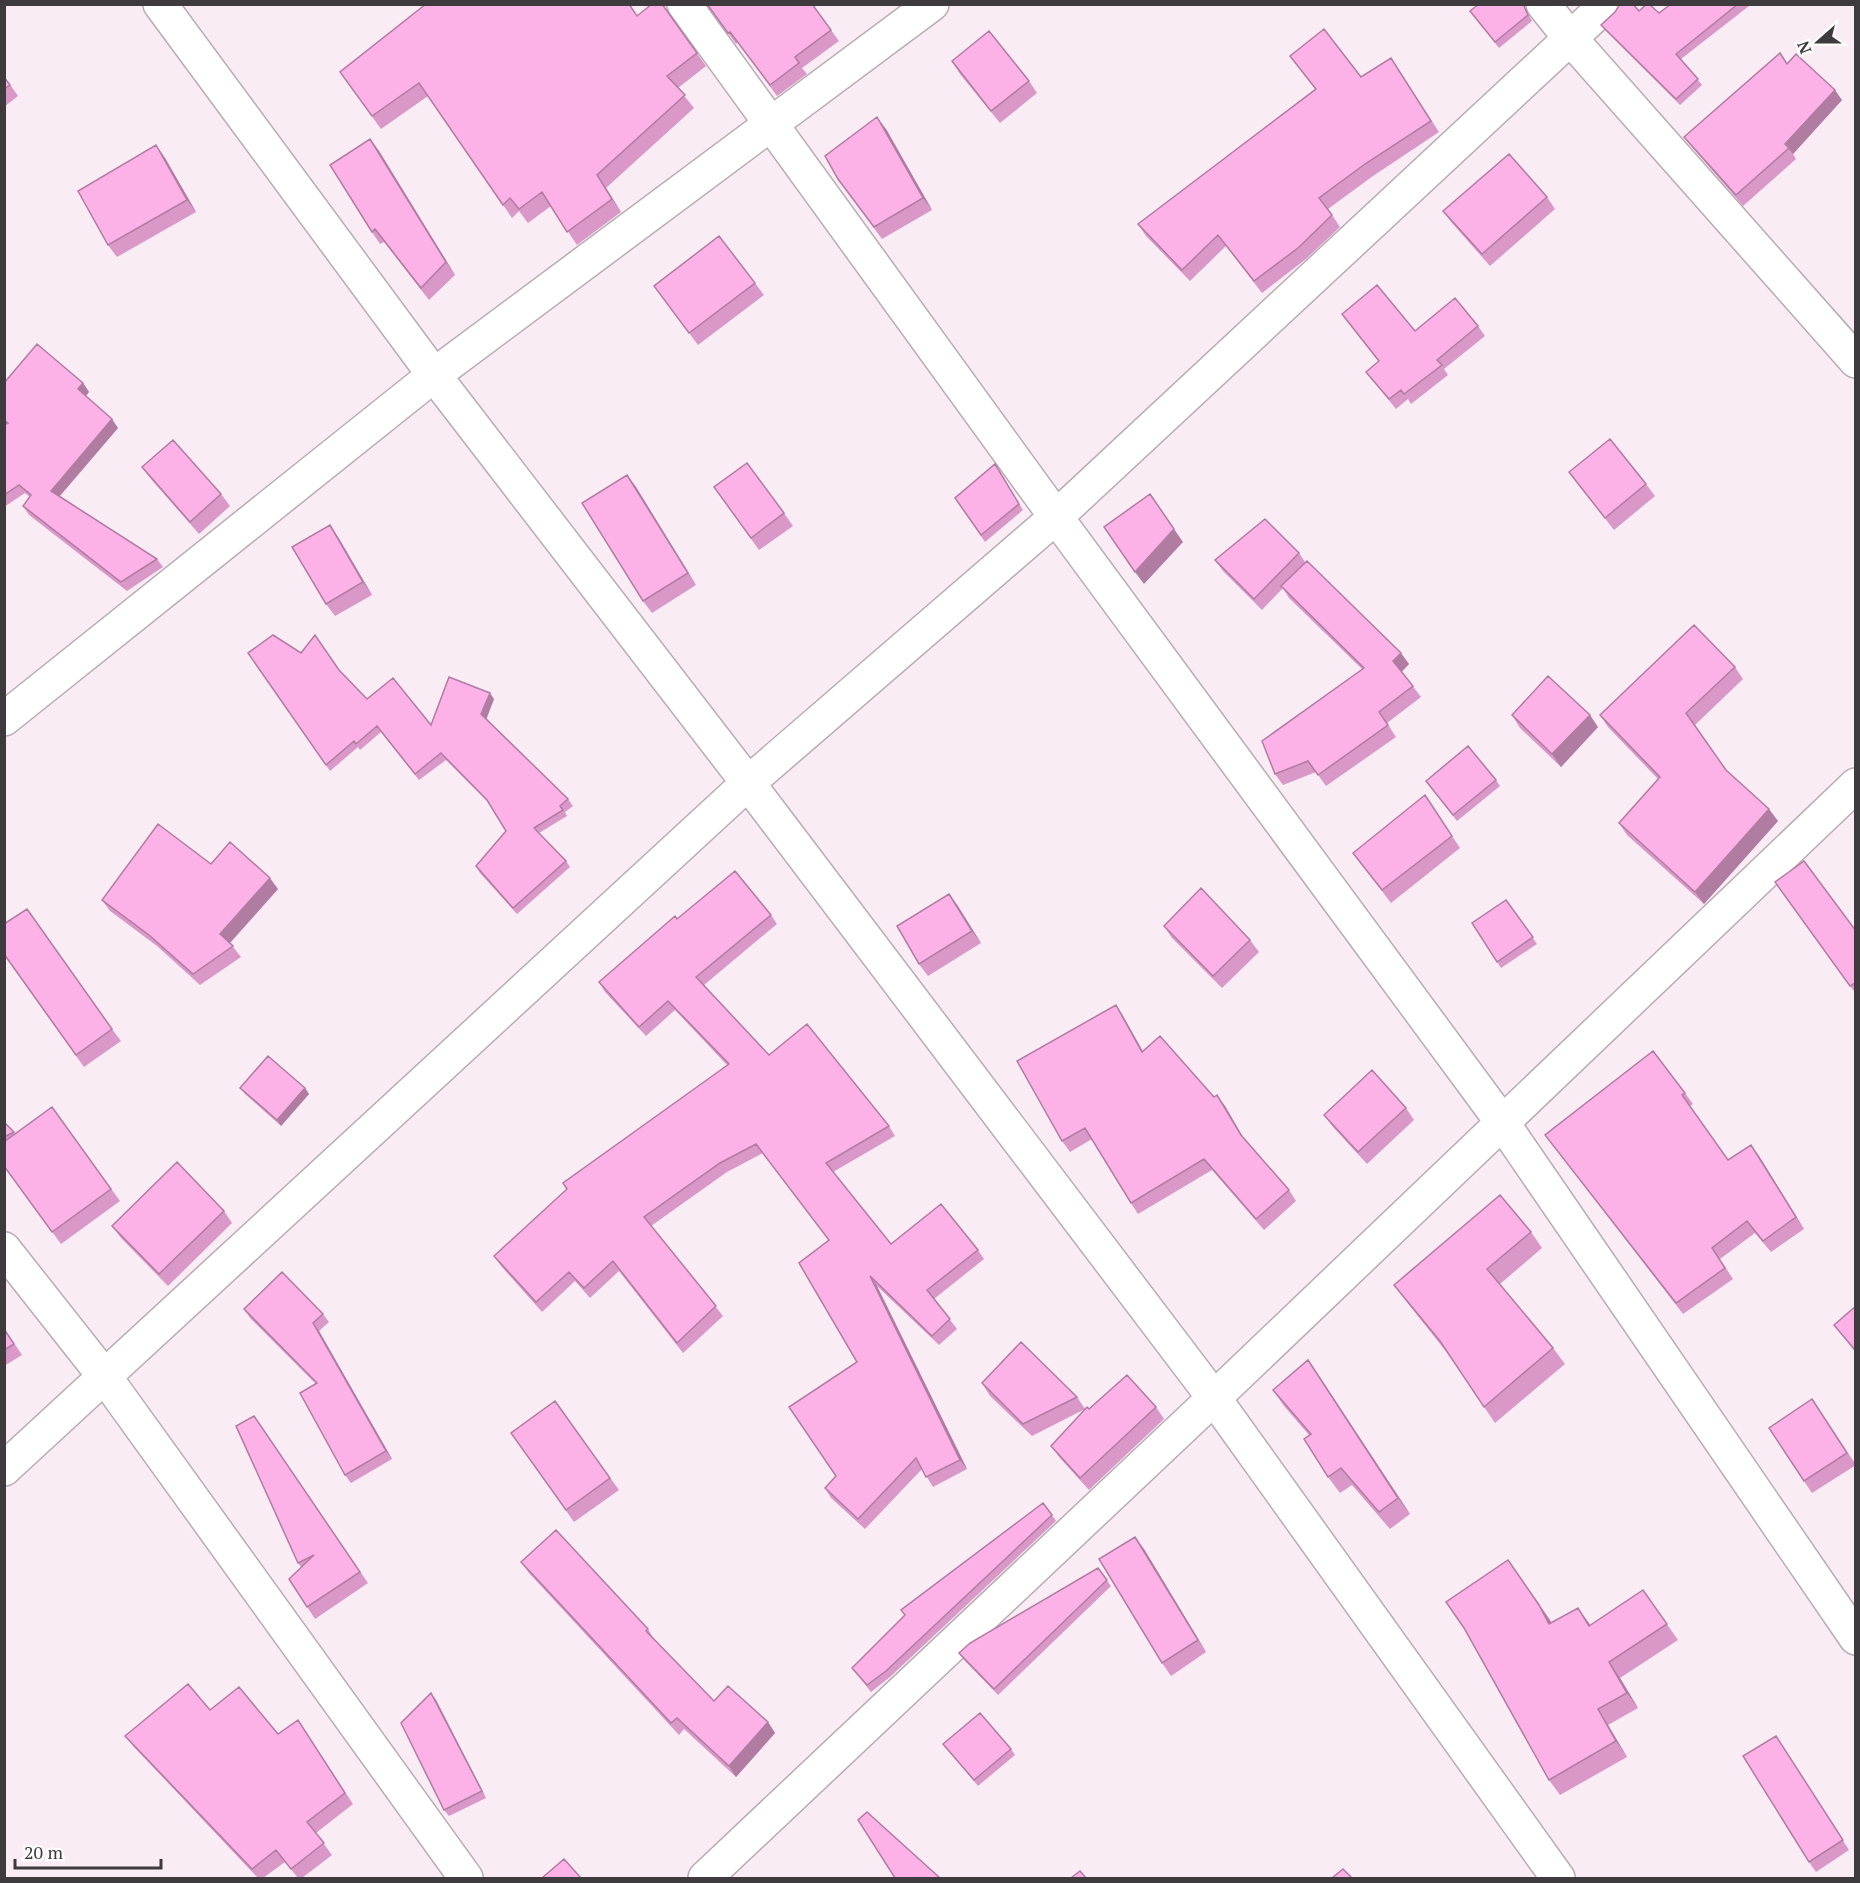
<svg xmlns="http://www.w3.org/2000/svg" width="1860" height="1883" viewBox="0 0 1860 1883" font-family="'PT Serif',serif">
  <rect width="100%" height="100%" fill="#f9ecf5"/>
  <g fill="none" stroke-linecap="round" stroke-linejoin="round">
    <!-- minor casing -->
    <g stroke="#b8acb4" stroke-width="36">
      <path id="minor" d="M160 4 434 375 748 783 1214 1398 1558 1878
        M684 4 1056 517 1502 1122 1856 1638
        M1543 4 1570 38 1856 361
        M4 719 434 375 932 4
        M4 1249 105 1377 466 1878
        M4 1469 748 783 1056 517 1607 4
        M705 1878 1214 1398 1856 785"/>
    </g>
    <!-- minor -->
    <use href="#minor" stroke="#fff" stroke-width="33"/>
  </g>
  <!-- wall -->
  <path fill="#d998c7" d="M662 4 706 66 678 88 694 108 606 188 621 212 577 245 551 206 528 223 519 211 512 218 428 96 381 129 340 72 637 16Z
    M707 4H812L839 41 802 68 807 74 777 96 738 42 736 44Z
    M1671 4H1747L1749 6 1681 59 1702 85 1680 105 1606 31 1601 25 1639 11 1659 13Z
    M1524 6 1532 21 1499 48 1470 11Z
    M1290 56 1361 77 1391 58 1439 132 1373 176 1328 209 1340 227 1306 259 1262 293 1226 246 1190 281 1146 236 1138 224 1315 89Z
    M952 61 1029 81 1037 93 1000 123 960 74Z
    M1787 64 1842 100 1793 154 1796 159 1743 206 1692 147 1684 137Z
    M4 76 18 96 4 107Z
    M886 129 932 210 882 239 838 179Z
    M370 139 379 151 455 275 429 300 384 242 380 244 372 232Z
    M156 145 165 158 196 212 117 257 108 245Z
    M1547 197 1555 209 1490 266 1452 223 1443 211Z
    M755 283 764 295 698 345 654 286Z
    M1342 314 1415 331 1478 326 1485 336 1444 369 1448 375 1411 404 1408 399 1396 409 1366 372 1379 362Z
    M4 383H83L89 392 86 396 118 428 60 496 157 559 163 567 127 591 29 515 23 506 30 497 25 493 4 507V426L6 425 4 424Z
    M995 464 1023 510 985 542 955 498Z
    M142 467 221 494 230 506 199 534 151 479Z
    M1569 472 1646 484 1655 496 1614 530Z
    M627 475 636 487 696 585 652 613 643 601Z
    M714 487 784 513 793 526 759 550Z
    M338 537 372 595 335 616 326 604Z
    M1299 553 1305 562 1409 664 1402 672 1421 697 1387 723 1396 737 1326 786 1316 772 1283 785 1275 774 1362 669 1289 598 1283 588 1262 610 1223 571 1215 560Z
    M248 653H301L339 670 367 699 431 725 494 699 486 719 568 799 573 806 565 812 567 816 539 833 566 861 570 867 517 914 480 873 476 866 506 831 490 804 446 760 419 780 381 732 360 750 358 747 330 771Z
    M1735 667 1743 679 1695 725 1726 771 1778 821 1704 904 1627 835 1619 823 1658 779 1608 727 1600 715Z
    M1512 715 1598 727 1561 767 1520 728Z
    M1496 780 1500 786 1457 821 1426 781Z
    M1433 807 1460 848 1391 903 1353 853Z
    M211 864 278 889 230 943 241 957 200 985 157 946 110 911 102 900Z
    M949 894 981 943 928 976 919 964Z
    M1783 894 1856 931V994Z
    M1506 900 1537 944 1501 968 1472 923Z
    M771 915 777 924 704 985 769 1055 889 1126 895 1136 833 1172 891 1244 978 1250 984 1259 934 1299 957 1329 939 1345 877 1286 967 1469 933 1487 922 1469 865 1529 831 1498 825 1488 836 1476 857 1362 829 1241 763 1153 727 1172 651 1226 723 1316 683 1353 619 1271 590 1298 575 1281 542 1312 501 1266 494 1256 727 1065 675 1010 646 1036 605 992 599 982 677 919Z
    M1164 926 1250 940 1259 952 1222 988 1172 938Z
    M4 955 112 1029 121 1041 84 1067Z
    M1116 1005 1123 1016 1143 1051 1214 1097 1225 1106 1244 1139 1289 1190 1296 1201 1264 1230 1212 1170 1138 1214 1131 1203 1092 1139 1070 1152 1062 1141Z
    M240 1088H305L309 1094 281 1126 245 1094Z
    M1685 1093 1693 1104 1690 1106 1728 1160 1759 1156 1804 1229 1771 1252 1755 1233 1720 1259 1733 1279 1683 1314 1545 1135Z
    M52 1107 120 1201 61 1244 4 1166V1122L15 1134Z
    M1406 1108 1414 1120 1367 1164 1333 1127 1324 1115Z
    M224 1211 232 1223 168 1286 121 1238 112 1226Z
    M1531 1232 1542 1248 1500 1284 1553 1348 1565 1364 1495 1423 1448 1354 1406 1301 1394 1285Z
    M1856 1306V1353L1834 1325Z
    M244 1309 323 1314 329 1322 319 1331 392 1459 351 1483 345 1475 316 1384 250 1318Z
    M4 1328 22 1355 4 1366Z
    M1319 1376 1410 1514 1390 1529 1352 1485 1340 1493 1328 1477 1309 1435 1284 1406 1273 1390Z
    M982 1383 1077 1397 1085 1409 1032 1436 990 1396Z
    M555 1401 619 1490 574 1522 511 1433Z
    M1156 1407 1164 1419 1089 1490 1060 1458 1051 1446 1089 1409Z
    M1821 1412 1856 1465 1812 1493 1804 1481Z
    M254 1416 368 1583 315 1619 289 1579 301 1567 298 1563Z
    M1052 1515 1056 1521 890 1677 871 1692 852 1668Z
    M1144 1549 1206 1652 1171 1676 1162 1663Z
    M521 1562 648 1629 655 1641 714 1701 768 1722 775 1733 736 1777 684 1729 679 1735 529 1573Z
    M1098 1568 1111 1586 998 1695 964 1660 959 1653Z
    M1643 1590 1678 1640 1620 1678 1638 1708 1608 1725 1627 1757 1560 1795 1549 1780 1551 1623 1590 1625Z
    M431 1693 436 1700 486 1798 449 1816 444 1810Z
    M210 1710 278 1734 306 1732 353 1804 316 1833 332 1855 302 1878H298L285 1862 263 1878H258L134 1747 125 1736Z
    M943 1744 1011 1749 1015 1755 978 1786Z
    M1782 1745 1849 1850 1816 1872 1809 1862Z"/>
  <!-- shaded-wall -->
  <path fill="#b07ca2" d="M1835 90 1842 100 1793 154 1785 144Z
    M877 117 886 129 932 210 923 198Z
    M370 139 379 151 455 275 446 262Z
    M156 145 165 158 196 212 187 200Z
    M597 175 606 188 621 212 612 199Z
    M83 383 89 392 84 398 78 389Z
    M112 419 118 428 57 499 51 491Z
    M627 475 636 487 696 585 688 573Z
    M330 525 338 537 372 595 363 582Z
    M1174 529 1183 542 1144 584 1135 572Z
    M1401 653 1409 664 1401 672 1393 661Z
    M490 693 494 699 486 720 481 714Z
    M1590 715 1598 727 1561 767 1552 754Z
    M1769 809 1778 821 1704 904 1695 892Z
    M270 878 278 889 228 945 220 934Z
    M949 894 958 906 981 943 972 931Z
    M1116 1005 1123 1016 1149 1063 1142 1052Z
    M305 1088 309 1094 281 1126 277 1120Z
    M1217 1095 1225 1106 1248 1146 1241 1135Z
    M1751 1145 1759 1156 1804 1229 1796 1217Z
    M870 1276 877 1286 967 1469 960 1460Z
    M313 1323 319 1331 392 1459 386 1451Z
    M1308 1360 1319 1376 1410 1514 1398 1498Z
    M1135 1537 1144 1549 1206 1652 1198 1640Z
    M1519 1575 1550 1620 1560 1639 1549 1624Z
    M1578 1608 1589 1623 1600 1642 1589 1626Z
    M1609 1662 1620 1678 1638 1708 1627 1693Z
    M431 1693 436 1700 486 1798 482 1791Z
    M1598 1709 1608 1725 1627 1757 1616 1741Z
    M768 1722 775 1733 736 1777 729 1766Z"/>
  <!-- building -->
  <path fill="#fcb1e7" stroke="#b07ca2" stroke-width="1.5" d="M426 4H629L637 16 652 4H662L697 53 667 76 685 95 597 175 612 199 567 232 542 192 519 209 510 198 503 205 419 83 372 116 340 72Z
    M707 4H812L831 30 795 57 799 63 770 85 730 32 728 33Z
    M1479 4H1523L1528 15 1495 42 1470 11Z
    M1620 4H1633L1639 11 1647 4H1649L1659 13 1671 4H1738L1676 54 1698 79 1676 99 1601 25 1615 12Z
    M1324 29 1361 77 1391 58 1431 121 1365 164 1319 198 1332 215 1298 248 1254 281 1218 235 1182 270 1138 224 1316 89 1290 56Z
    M989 31 1029 81 991 111 952 61Z
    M1780 53 1787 64 1796 54 1835 90 1785 144 1789 148 1736 195 1684 137Z
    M4 77 10 85 4 89Z
    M877 117 923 198 874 227 838 179 825 156Z
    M370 139 446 262 421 288 375 229 372 232 330 165Z
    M156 145 187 200 108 245 78 191Z
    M1509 154 1547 197 1482 254 1443 211Z
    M719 236 755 283 689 333 654 286Z
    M1377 285 1415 331 1455 298 1478 326 1437 360 1442 365 1404 394 1401 390 1389 399 1366 372 1379 361 1342 314Z
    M37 344 83 383 78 389 112 419 51 491 157 559 121 582 23 506 31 495 19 485 4 495V425L8 423 4 420V383Z
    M1610 439 1646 484 1605 518 1569 472Z
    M173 440 221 494 190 522 142 467Z
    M747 463 784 513 751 538 714 487Z
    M995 464 1019 504 981 535 955 498Z
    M627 475 688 573 643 601 582 503Z
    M1150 494 1174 529 1135 572 1104 527Z
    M1265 519 1299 553 1254 599 1215 560Z
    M330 525 363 582 326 604 292 547Z
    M1307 561 1401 653 1393 661 1413 686 1379 712 1388 725 1318 775 1308 761 1275 774 1262 741 1364 668 1281 586Z
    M1694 625 1735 667 1686 713 1726 770 1769 809 1695 892 1619 823 1660 777 1600 715Z
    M273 635 301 653 315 635 339 670 367 699 393 678 431 725 449 677 490 693 481 714 568 799 560 806 563 810 534 828 566 861 513 908 476 866 506 831 487 800 441 753 415 774 377 726 356 744 354 741 326 765 248 653Z
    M1548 676 1590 715 1552 754 1512 715Z
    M1468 746 1496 780 1453 815 1426 781Z
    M1425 795 1452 836 1382 890 1353 853Z
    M158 824 211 864 230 842 270 878 220 934 233 946 193 974 149 935 102 900Z
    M1804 861 1856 931V982L1850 986 1775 882Z
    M735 871 771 915 696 977 769 1055 807 1024 889 1126 826 1163 891 1244 941 1204 978 1250 927 1290 950 1319 932 1336 870 1276 960 1460 926 1477 916 1458 858 1519 825 1488 836 1476 789 1407 857 1362 799 1263 829 1240 756 1144 720 1163 644 1217 716 1306 677 1343 613 1261 584 1288 569 1272 536 1302 494 1256 567 1189 563 1183 729 1064 668 1001 639 1027 599 982 675 916 677 919Z
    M1201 888 1250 940 1213 976 1164 926Z
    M949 894 972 931 919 964 897 926Z
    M1506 900 1533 937 1497 962 1472 923Z
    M27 909 112 1029 76 1055 4 954V924Z
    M1116 1005 1142 1052 1160 1036 1214 1097 1217 1095 1241 1135 1289 1190 1256 1219 1204 1159 1131 1203 1085 1128 1062 1141 1017 1061Z
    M1653 1051 1685 1093 1682 1095 1728 1160 1751 1145 1796 1217 1763 1241 1747 1221 1712 1248 1725 1268 1676 1303 1545 1135Z
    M268 1056 305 1088 277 1120 240 1088Z
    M1372 1070 1406 1108 1358 1152 1324 1115Z
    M52 1107 111 1189 52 1232 4 1166V1142Z
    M4 1122 14 1132 4 1137Z
    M177 1162 224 1211 159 1274 112 1226Z
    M1500 1195 1531 1232 1487 1269 1553 1348 1484 1407 1440 1341 1394 1285Z
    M282 1272 323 1314 313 1323 386 1451 345 1475 300 1393 317 1383 244 1309Z
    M1856 1306V1351L1834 1325Z
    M4 1329 14 1344 4 1350Z
    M1021 1342 1077 1397 1023 1424 982 1383Z
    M1308 1360 1398 1498 1379 1512 1341 1468 1328 1477 1304 1439 1311 1434 1273 1390Z
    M1127 1375 1156 1407 1080 1478 1051 1446 1087 1407 1089 1409Z
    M1812 1399 1847 1453 1804 1481 1769 1428Z
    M555 1401 610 1478 566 1510 511 1433Z
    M254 1416 360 1572 307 1607 289 1579 314 1555 298 1563 236 1426Z
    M1043 1503 1052 1515 886 1671 867 1685 852 1668 905 1615 901 1610Z
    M556 1530 648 1629 646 1631 714 1701 728 1686 768 1722 729 1766 677 1718 671 1723 521 1562Z
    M1135 1537 1198 1640 1162 1663 1099 1559Z
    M1508 1560 1539 1605 1549 1624 1578 1608 1589 1626 1643 1590 1667 1624 1609 1662 1627 1693 1598 1709 1616 1741 1549 1780 1464 1628 1446 1602Z
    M1098 1568 1107 1580 994 1689 959 1653 970 1643Z
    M188 1684 210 1710 239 1687 278 1734 298 1720 345 1793 307 1822 324 1843 291 1869 276 1850 252 1869 125 1736Z
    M431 1693 482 1791 444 1810 401 1723Z
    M980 1713 1011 1749 974 1780 943 1744Z
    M1776 1736 1843 1840 1809 1862 1743 1756Z
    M867 1812 940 1878H895L858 1820Z
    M564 1859 581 1878H542Z
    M1343 1869 1352 1878H1332Z
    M1080 1871 1086 1878H1071Z"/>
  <!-- border -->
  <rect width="1860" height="1883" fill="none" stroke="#3f3a3d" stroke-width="12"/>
  <!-- north arrow -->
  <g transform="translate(1818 42) rotate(249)" stroke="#fefefe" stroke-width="4.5" paint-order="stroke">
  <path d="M0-4.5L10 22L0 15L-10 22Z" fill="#3f3a3d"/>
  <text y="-9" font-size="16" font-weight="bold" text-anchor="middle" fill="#3f3a3d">N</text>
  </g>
  <!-- scale -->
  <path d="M15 1859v9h146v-9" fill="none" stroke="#3f3a3d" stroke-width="3"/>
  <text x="24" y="1859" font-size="18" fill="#3f3a3d" stroke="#fefefe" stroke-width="4.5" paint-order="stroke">20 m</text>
</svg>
